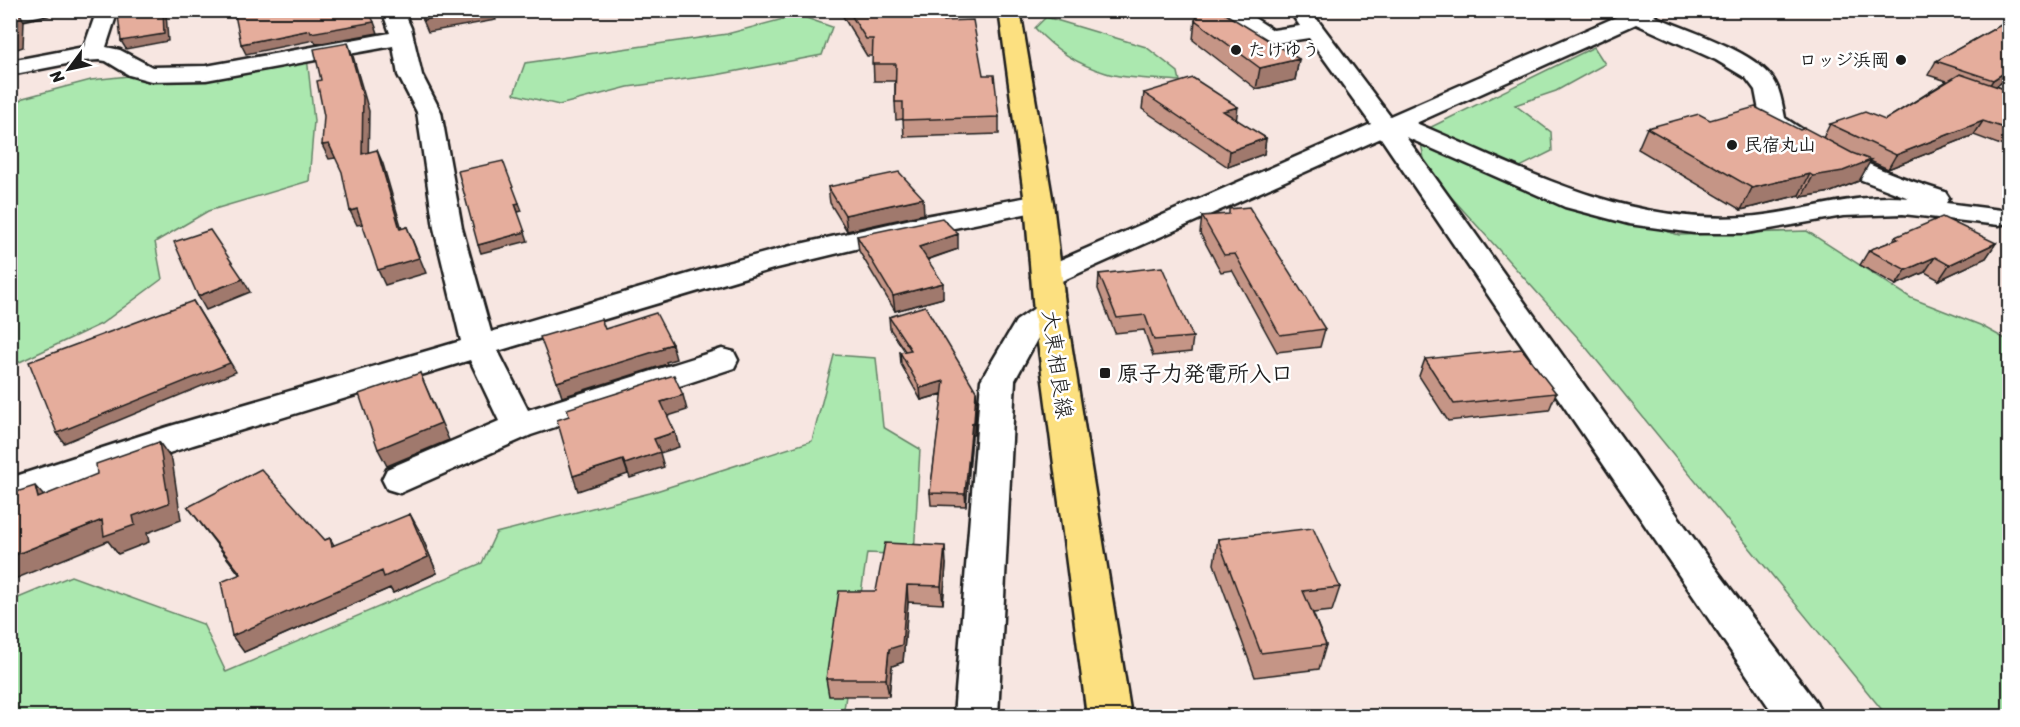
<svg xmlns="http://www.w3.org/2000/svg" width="2020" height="727" viewBox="0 0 2020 727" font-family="Sriracha,'Klee One',sans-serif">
  <rect width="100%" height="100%" fill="#f7e6e1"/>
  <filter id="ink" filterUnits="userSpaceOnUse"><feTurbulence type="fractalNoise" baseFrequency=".0167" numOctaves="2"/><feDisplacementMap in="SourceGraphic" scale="12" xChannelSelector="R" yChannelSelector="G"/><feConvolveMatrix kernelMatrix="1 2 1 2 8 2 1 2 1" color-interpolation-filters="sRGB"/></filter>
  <g filter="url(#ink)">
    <!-- green -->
    <path fill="#abe8af" stroke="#648266" stroke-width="1.5" d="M798 15 832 27 822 55 716 75 628 87 559 105 514 94 525 63 727 34Z
      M1046 17 1146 47 1178 72 1180 81C1160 79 1123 79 1106 73 1079 65 1054 49 1035 28Z
      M1594 47 1605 64 1556 91 1515 105 1551 132 1552 151 1498 178 1543 196 1679 235 1807 231 1911 298 1980 325 2009 341V716H1887L1580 340 1426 169 1419 133Z
      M307 57 314 121 309 181 208 211 155 242 162 279 101 324 11 366V110L23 98 91 80Z
      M834 355 876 358 883 427 920 449 914 555 867 553 843 716H11V601L71 576 203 624 226 672 482 563 496 533 650 493 812 441Z"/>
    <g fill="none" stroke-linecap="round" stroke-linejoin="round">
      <!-- minor casing -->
      <g stroke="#1c1c1c" stroke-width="5">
        <path id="minor" d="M10 10H51L48 14 10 22Z
          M97 10H118L106 47 120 50 152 67 206 66 390 33 382 10H403L411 28 422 75 441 112 462 228 491 332 712 267 791 246 920 217 1039 195 1049 197 1053 203 1049 209 1039 211 880 243 773 269 498 351 528 410 722 349 734 352 738 360 734 368 531 435 400 493 387 489 382 479 387 469 499 421 470 360 193 445 10 506V478L167 427 461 341 434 228 417 112 398 75 393 46 206 80 151 81 129 75 106 61 99 60 82 61 10 75V61L84 47Z
          M1217 10H1242L1273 30 1300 26 1289 10H1310L1390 116 1632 10H1661L1654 16C1685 29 1749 50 1770 75 1780 86 1782 103 1785 118 1834 152 1888 174 1945 192L1949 198 1946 203 2009 211 2010 222 1999 225 1903 214 1843 216 1747 233H1694L1629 224 1565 207 1406 137 1715 568 1816 702 1822 716H1775L1381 138 1057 283 1046 286 1035 283 1031 277 1035 271 1371 124 1309 38 1269 44 1261 42ZM1636 24 1716 60 1746 78 1755 90 1761 121 1782 139 1841 172 1909 198C1853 192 1801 213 1746 217 1624 225 1524 169 1416 123Z
          M1050 302 1061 305 1066 312 1061 319 1040 334 1015 380 998 716H954L981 380 1016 321 1039 305Z"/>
      </g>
      <!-- major casing -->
      <g stroke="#1c1c1c" stroke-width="5">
        <path id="major" d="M999 10H1020L1053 203 1066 312 1131 716H1087L1034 312 1025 203Z"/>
      </g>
      <!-- minor -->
      <use href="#minor" fill="#fff" fill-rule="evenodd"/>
      <!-- major -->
      <use href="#major" fill="#fce080" fill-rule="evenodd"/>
    </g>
    <!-- wall -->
    <path fill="#c59586" stroke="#1c1c1c" stroke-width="1.5" d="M839 10H942L944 21 983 75 999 117V134L904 137 903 119 896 120 895 102V81H874L873 56H867Z
      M1195 20 1299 59 1295 80 1256 89 1193 40Z
      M2010 20V77L1996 86 2010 91V141L2003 146 1974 135 1888 169 1870 161 1859 181 1831 192 1802 197 1799 195 1741 210 1638 149 1647 128 1710 120 1800 130 1823 138 1830 124 1885 120 1947 81 1928 75 1936 61Z
      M1144 93 1236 120 1266 138 1264 154 1228 167 1142 109Z
      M828 187 924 214 847 231 830 203Z
      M1202 216 1325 329 1320 347 1277 352 1232 270 1221 272 1200 233Z
      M857 236 958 249 927 260 943 298 895 311 859 251Z
      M1895 237 1996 243 1986 258 1939 280 1925 272 1896 285 1860 265 1869 250 1893 241Z
      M1099 274 1193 337 1191 352 1153 356 1144 330 1115 333 1098 289Z
      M889 317 976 391 977 403 974 435H972L966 506 931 505 930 493 943 394 921 400 901 364 900 352 905 351 890 329Z
      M1425 359 1556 393 1549 410 1448 421 1419 376Z
      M188 507 325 540 330 538 334 545 419 530 437 573 393 593 390 588 244 652 240 575Z
      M1218 539 1340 587 1332 611 1313 613 1326 645 1319 669 1255 677 1214 564Z
      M946 564 943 604 908 602 903 662 892 666 889 696H829L826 679 876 591Z"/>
    <!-- shaded-wall -->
    <path fill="#a0796d" stroke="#1c1c1c" stroke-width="1.5" d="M16 10H18L24 21 23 47 17 49 16 53 10 55V34Z
      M163 10H165L166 13 168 41 126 49 121 41Z
      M475 10H493L496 20 428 32 423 20Z
      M374 22 378 33 316 44 314 40 246 54 241 44 310 30Z
      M348 43 353 56 369 111 368 168 362 154Z
      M1299 59 1295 80 1256 89 1260 68Z
      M2010 69V77L1984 94 1993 80Z
      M1238 107 1236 122 1223 111Z
      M1983 121 1974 135 1888 169 1896 155Z
      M2010 135V141L2003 146Z
      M1266 138 1264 154 1228 167 1230 151Z
      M329 144 336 158 329 159 322 145Z
      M377 150 383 164 406 243 400 229Z
      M1871 160 1859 181 1831 192 1802 197 1813 176Z
      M1810 174 1799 195 1741 210 1752 188Z
      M923 198 924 214 847 231 845 215Z
      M519 203 522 211 518 212 515 204Z
      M357 209 364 224 357 225 350 211Z
      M407 227 426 273 385 285 378 270Z
      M525 232 528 241 481 253 478 245Z
      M958 234V249L919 262V247Z
      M1996 243 1986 258 1939 280 1949 265Z
      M1935 257 1925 272 1896 285 1906 270Z
      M243 279 250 292 206 310 198 296Z
      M943 283V298L895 311 893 296Z
      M193 301 236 372 64 443 57 433Z
      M672 344 676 359 666 362 667 364 562 397 557 382Z
      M420 373 449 440 387 466 378 449Z
      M944 381 945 393 921 400 920 388Z
      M976 391 977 403 974 435V422Z
      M683 395 687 410 665 417 661 402Z
      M972 423V435L966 506 965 494Z
      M675 432 679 447 660 453 664 467 630 478 625 464 654 439Z
      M159 442 172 460 181 520 147 533 149 542 118 554 108 541 10 581V557L102 520 133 516Z
      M623 460 628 474 578 491 573 476Z
      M35 486 50 503 38 498Z
      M410 514 419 530 437 573 393 593 390 588 244 652 232 636Z
      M945 546 946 564 943 604 941 586Z
      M907 585 908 602 903 662 892 666 889 696 886 679 889 649Z"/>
    <!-- building -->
    <path fill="#e5ad9c" stroke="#1c1c1c" stroke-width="1.5" d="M10 10H16L15 33 10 34Z
      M136 10H163L164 34 121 41 118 14Z
      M234 10H368L374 22 311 33 310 30 241 44Z
      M421 10H475L423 20Z
      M848 10H942L944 21 973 20 983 75H994L999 117 903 120V102H895L896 64H872L873 39H866Z
      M1202 10H1219L1299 59 1260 68 1195 20Z
      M2010 20V69L1993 80 1936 61Z
      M348 43 363 97 362 154 377 150 400 229 407 227 419 258 378 270 357 209 350 211 342 172 329 144 322 145 324 116 317 81 321 80 314 49Z
      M1960 74 2010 91V130L1983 121 1896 155 1830 124 1865 112 1885 120Z
      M1193 78 1238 107 1223 111 1266 138 1230 151 1144 93Z
      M1755 107 1800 130 1805 128 1852 153 1871 160 1843 171 1813 176 1810 174 1752 188 1647 128 1699 114 1710 120Z
      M503 161 519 203 515 204 525 232 478 245 458 171Z
      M899 172 923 198 845 215 828 187Z
      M1249 207 1325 329 1280 335 1235 254 1224 255 1202 216 1229 214V209Z
      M1942 217 1996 243 1949 265 1935 257 1906 270 1869 250 1898 239 1895 237Z
      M942 218 958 234 919 247 943 283 893 296 857 236Z
      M210 230 243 279 198 296 174 242Z
      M1162 267 1193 337 1154 340 1145 315 1117 318 1099 274Z
      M193 301 230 363 57 433 29 362Z
      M925 306 976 391 974 422 972 423 965 494 930 493 944 381 920 388 900 352 911 350 889 317Z
      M656 313 672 344 662 347 663 349 557 382 540 337 601 319 605 329Z
      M1522 349 1556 393 1454 404 1425 359Z
      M420 373 441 423 378 449 359 394Z
      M674 375 683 395 661 402 675 432 654 439 660 452 625 464 623 460 573 476 557 420 569 416 567 409Z
      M159 442 169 503 133 516 135 525 104 536 102 520 10 557V494L35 486 38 498 97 474 96 464Z
      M261 469 325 540 330 538 332 546 410 514 428 557 384 577 382 571 232 636 221 582 241 574 188 507Z
      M1313 528 1340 587 1303 591 1326 645 1261 653 1218 539Z
      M885 543 945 546 941 586 907 585 902 645 889 649 886 679H826L839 591H876Z"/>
  </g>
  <!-- markers -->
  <g fill="#1c1c1c" stroke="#fff" stroke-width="2">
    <circle cx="1236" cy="50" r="6"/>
    <circle cx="1901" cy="60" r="6"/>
    <circle cx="1732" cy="145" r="6"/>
    <rect x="1099" y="367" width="12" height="12" rx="3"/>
  </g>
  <g text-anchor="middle" stroke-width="5" stroke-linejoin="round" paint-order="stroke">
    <!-- far-poi labels -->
    <g font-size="18" font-weight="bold" fill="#1c1c1c" stroke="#fff" text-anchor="start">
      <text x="1248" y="56">たけゆう</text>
      <text x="1889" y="66" text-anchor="end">ロッジ浜岡</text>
      <text x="1744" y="151">民宿丸山</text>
    </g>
    <!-- street labels -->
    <g font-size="22" fill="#1c1c1c" stroke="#fff">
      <text transform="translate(1058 364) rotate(82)" y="8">大東相良線</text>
    </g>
    <!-- poi labels -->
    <g font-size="22" font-weight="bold" fill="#1c1c1c" stroke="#fff" text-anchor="start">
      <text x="1117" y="381">原子力発電所入口</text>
    </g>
  </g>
  <!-- margin -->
  <rect width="2020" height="727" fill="none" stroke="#fff" stroke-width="36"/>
  <rect x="18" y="18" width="1984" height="691" fill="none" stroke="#1c1c1c" stroke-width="2" filter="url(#ink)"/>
  <!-- north arrow -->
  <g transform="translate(69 69) rotate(237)" stroke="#ffffff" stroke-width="4.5" paint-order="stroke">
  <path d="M0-4.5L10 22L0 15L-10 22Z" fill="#1c1c1c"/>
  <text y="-9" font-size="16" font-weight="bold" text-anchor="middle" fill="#1c1c1c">N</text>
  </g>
</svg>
